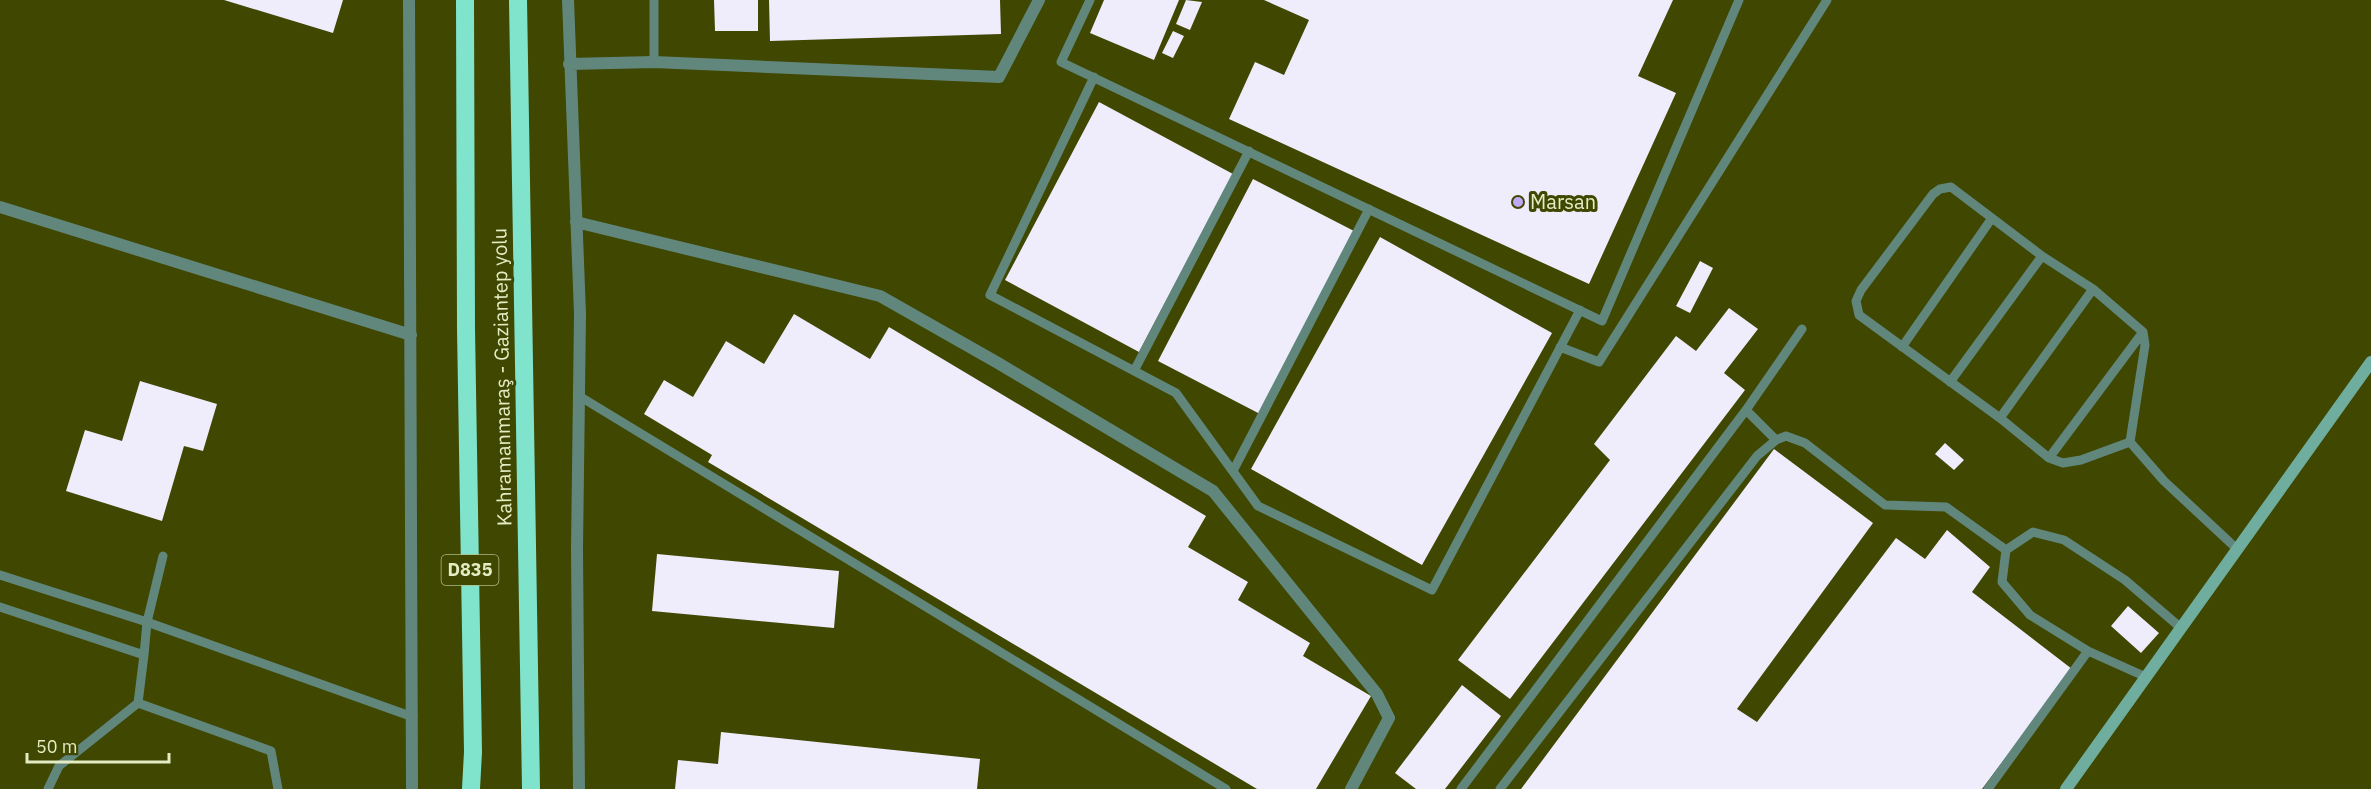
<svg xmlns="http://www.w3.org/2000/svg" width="2371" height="789" viewBox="0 0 2371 789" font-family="'IBM Plex Sans',sans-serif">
  <rect width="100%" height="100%" fill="#3f4700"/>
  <!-- building -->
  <path fill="#efecfb" d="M224 0H343L333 33Z
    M714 0H758V31H715Z
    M769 0H1000L1001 34 770 41Z
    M1104 0H1179L1154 60 1090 33Z
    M1186 0 1202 2 1190 30 1176 24Z
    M1264 0H1673L1638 76 1676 93 1589 284 1229 119 1255 62 1284 75 1309 20Z
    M1173 31 1184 36 1173 58 1162 53Z
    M1099 102 1233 174 1139 352 1005 280Z
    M1253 179 1354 231 1260 414 1158 361Z
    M1380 237 1552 333 1422 565 1251 469Z
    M1700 261 1713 268 1690 313 1676 306Z
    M1729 308 1758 329 1724 373 1745 390 1510 699 1458 660 1610 460 1594 444 1676 336 1696 351Z
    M794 314 870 359 889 327 1206 516 1188 547 1248 582 1238 600 1310 643 1303 656 1371 696 1316 789H1257L708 462 712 455 644 414 664 380 693 397 726 341 764 364Z
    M140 381 217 404 203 451 184 446 162 521 66 491 85 430 122 441Z
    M1945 443 1964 460 1954 470 1935 454Z
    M1774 449 1873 523 1737 709 1757 722 1896 538 1925 559 1947 530 1990 567 1972 592 2072 669 1982 789H1521Z
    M657 554 839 571 834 628 652 611Z
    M2128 606 2159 633 2141 653 2111 626Z
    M1462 685 1501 716 1445 789H1416L1395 773Z
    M721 732 980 759 977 789H675L678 760 718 764Z"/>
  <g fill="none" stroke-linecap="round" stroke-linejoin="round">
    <!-- lane -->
    <path stroke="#61877d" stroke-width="9" d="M1090 0 1061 62 1602 321 1739 0
      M654 62V0
      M1094 77 990 295 1176 393 1258 506 1432 590 1580 310
      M1560 347 1599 362 1827 0
      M1902 347 1992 218
      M1134 371 1249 151
      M1950 382 2042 256
      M579 396 1226 789
      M1746 410 1776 440
      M2000 418 2093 289
      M2130 442 2081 460 2063 463 2049 458 2000 418 1859 315 1856 301 1861 290 1933 194 1940 189 1951 187 2042 256 2093 289 2143 332 2145 345 2130 442 2164 481 2237 549
      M2049 458 2143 332
      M1233 471 1369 209
      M2006 550 2002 582 2030 615 2088 651 2146 677
      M0 575 147 622 413 717
      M0 607 144 655 138 703 271 751 278 789
      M144 655 147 622 163 556
      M48 789 59 766 138 703
      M1461 789 1746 410 1802 329
      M1500 789 1757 456 1776 440 1786 436 1805 443 1885 505 1946 507 2006 550 2033 532 2064 540 2125 580 2181 628
      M1988 789 2088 651"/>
    <!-- street -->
    <path stroke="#61877d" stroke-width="12" d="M409 0 412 789
      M568 0 580 314 577 549 579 789
      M569 64 654 62 999 77 1039 0
      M0 207 411 335
      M576 222 880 296 998 363 1213 491 1377 694 1389 718 1351 789"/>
    <!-- secondary -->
    <path stroke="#6fad9e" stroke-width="12" d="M2066 789 2371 362"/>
    <!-- highway -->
    <path stroke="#80e4cd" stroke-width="18" d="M465 0 466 328 473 752 471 789
      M518 0 531 789"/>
  </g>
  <!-- markers -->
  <circle fill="#bfa9f4" stroke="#3f4700" stroke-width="2" cx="1518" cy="202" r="6"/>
  <g text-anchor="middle" stroke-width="6" stroke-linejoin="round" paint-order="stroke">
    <!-- shield labels -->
    <rect fill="#3f4700" stroke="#b2ba88" stroke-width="1.5" x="441.5" y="555" width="57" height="30" rx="4.5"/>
    <g font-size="18" font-weight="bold" fill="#e4ecc3">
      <text x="470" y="576">D835</text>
    </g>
    <!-- poi labels -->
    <g font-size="20" fill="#e4ecc3" stroke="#3f4700" text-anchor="start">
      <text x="1530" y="209">Marsan</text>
    </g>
    <!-- street labels -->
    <g font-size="20" fill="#e4ecc3" stroke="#3f4700">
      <text transform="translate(502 377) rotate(-91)" y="7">Kahramanmaraş - Gaziantep yolu</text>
    </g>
  </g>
  <!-- scale -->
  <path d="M27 753v9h142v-9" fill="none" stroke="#e4ecc3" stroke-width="3"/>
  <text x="36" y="753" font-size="18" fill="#e4ecc3" stroke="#3f4700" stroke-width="4.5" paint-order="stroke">50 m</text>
</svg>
